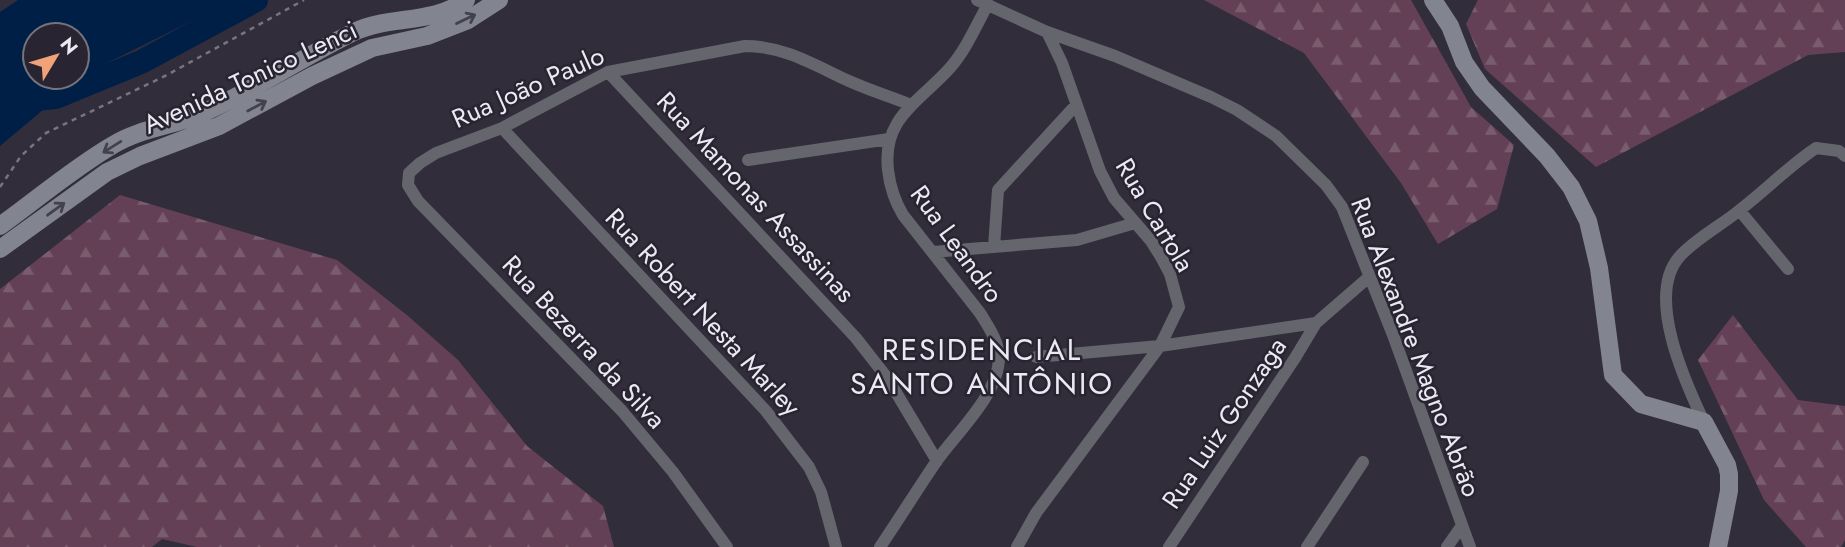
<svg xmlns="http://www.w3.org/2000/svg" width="1845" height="547" viewBox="0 0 1845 547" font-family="Jost,sans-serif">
  <defs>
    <pattern id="forest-firs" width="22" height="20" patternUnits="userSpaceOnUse" patternTransform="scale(1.75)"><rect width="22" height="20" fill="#644056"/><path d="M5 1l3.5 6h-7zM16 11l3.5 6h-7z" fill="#7a5c6f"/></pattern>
  </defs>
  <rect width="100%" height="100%" fill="#322d3b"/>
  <!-- forest -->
  <path fill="url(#forest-firs)" d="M1204 0H1411L1471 107 1514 145 1497 209 1438 244 1401 183 1304 53Z
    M1478 0H1845V52L1808 55 1596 167 1485 69 1466 24Z
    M120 195 337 260 408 316 458 360 527 446 603 506 614 547H197L162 539 152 547H0V289Z
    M1733 315 1798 400 1845 406V540L1841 547H1806L1764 500 1698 360Z"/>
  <!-- water -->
  <path fill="#001f47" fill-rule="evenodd" d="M18 0H234L87 73 0 146V12ZM35 35H77V77H35Z"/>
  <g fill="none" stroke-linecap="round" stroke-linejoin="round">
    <!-- river -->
    <path stroke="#001f47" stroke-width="24" d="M0 102 56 97 141 62 256 0"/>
    <!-- path -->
    <path stroke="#787480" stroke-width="2.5" stroke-dasharray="5 5" stroke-linecap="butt" d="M0 187 21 156 46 133 165 76 304 0"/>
    <!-- street -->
    <path stroke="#65666d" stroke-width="12" d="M977 0 1047 32 1115 56 1211 97 1237 110 1276 136 1326 185 1342 207 1393 335 1470 547
      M608 72 856 338 888 379 937 461
      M502 128 766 411 809 467 821 492 836 547
      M748 160 889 139
      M1740 211 1788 269
      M994 247 998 190 1076 105
      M933 252 1077 240 1135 223
      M1036 357 1160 346 1316 323 1369 277
      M1704 422C1685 382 1644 293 1681 255 1698 237 1722 225 1741 209 1767 189 1789 166 1816 148L1839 151 1845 156
      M727 547 673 472 622 411 418 201 408 185 409 173 420 163 436 153 502 128 608 72 745 46C784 46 814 65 849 81 869 90 891 97 911 105
      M880 547C899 519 917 490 936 462 956 433 999 395 999 357 999 342 988 326 980 313L903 215C894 200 890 187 888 170 882 118 919 102 949 69 966 50 976 26 988 4
      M1017 547 1036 513 1160 346 1179 307 1170 274 1161 257 1151 241 1114 198 1100 171 1062 63 1047 32
      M1169 547 1295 358 1316 323
      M1307 547 1363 462
      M1447 547 1461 527"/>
    <!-- secondary -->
    <path stroke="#82848f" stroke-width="18" d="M1433 0 1450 26 1464 62 1482 88 1547 156 1571 187 1588 221 1599 268 1613 375 1641 404 1704 422 1727 465 1729 474V491L1718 547
      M0 226C36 200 75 167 113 145 140 128 174 126 203 113 254 90 303 57 354 32 389 15 433 25 466 0
      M0 249 107 172 140 156 219 126 312 76 372 48 427 36 468 20 499 0"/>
  </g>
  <!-- one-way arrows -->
  <defs><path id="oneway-shaft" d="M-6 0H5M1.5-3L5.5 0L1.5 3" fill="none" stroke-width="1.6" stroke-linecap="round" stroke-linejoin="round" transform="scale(1.75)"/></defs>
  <g stroke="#43414d">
    <use href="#oneway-shaft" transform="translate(466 19) rotate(-26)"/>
    <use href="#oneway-shaft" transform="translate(257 106) rotate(-28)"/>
    <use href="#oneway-shaft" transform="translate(112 147) rotate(148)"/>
    <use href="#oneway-shaft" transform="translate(56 209) rotate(-36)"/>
  </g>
  <g text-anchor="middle" stroke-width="5" stroke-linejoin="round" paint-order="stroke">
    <!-- street labels -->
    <g font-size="26" fill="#ebe9f2" stroke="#282431">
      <text transform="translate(250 77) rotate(-25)" y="9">Avenida Tonico Lenci</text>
      <text transform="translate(528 87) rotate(-24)" y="9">Rua João Paulo</text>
      <text transform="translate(756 197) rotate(47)" y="9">Rua Mamonas Assassinas</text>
      <text transform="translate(1155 215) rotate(59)" y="9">Rua Cartola</text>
      <text transform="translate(957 244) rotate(54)" y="9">Rua Leandro</text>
      <text transform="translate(703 312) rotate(47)" y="9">Rua Robert Nesta Marley</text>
      <text transform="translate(584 342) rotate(47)" y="9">Rua Bezerra da Silva</text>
      <text transform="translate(1416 347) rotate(69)" y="9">Rua Alexandre Magno Abrão</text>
      <text transform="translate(1224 423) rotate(-56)" y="9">Rua Luiz Gonzaga</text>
    </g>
    <!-- quarter labels -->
    <g font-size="30" letter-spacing="2" fill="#ebe9f2" stroke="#282431">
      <text x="982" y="360">RESIDENCIAL<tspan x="982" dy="34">SANTO ANTÔNIO</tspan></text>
    </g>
  </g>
  <!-- north arrow -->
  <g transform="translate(56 56) rotate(52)"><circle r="33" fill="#282431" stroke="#76737e" stroke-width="2"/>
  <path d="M0-5L12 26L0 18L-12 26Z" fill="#f0a378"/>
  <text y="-10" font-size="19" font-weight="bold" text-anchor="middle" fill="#ebe9f2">N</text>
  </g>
</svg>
